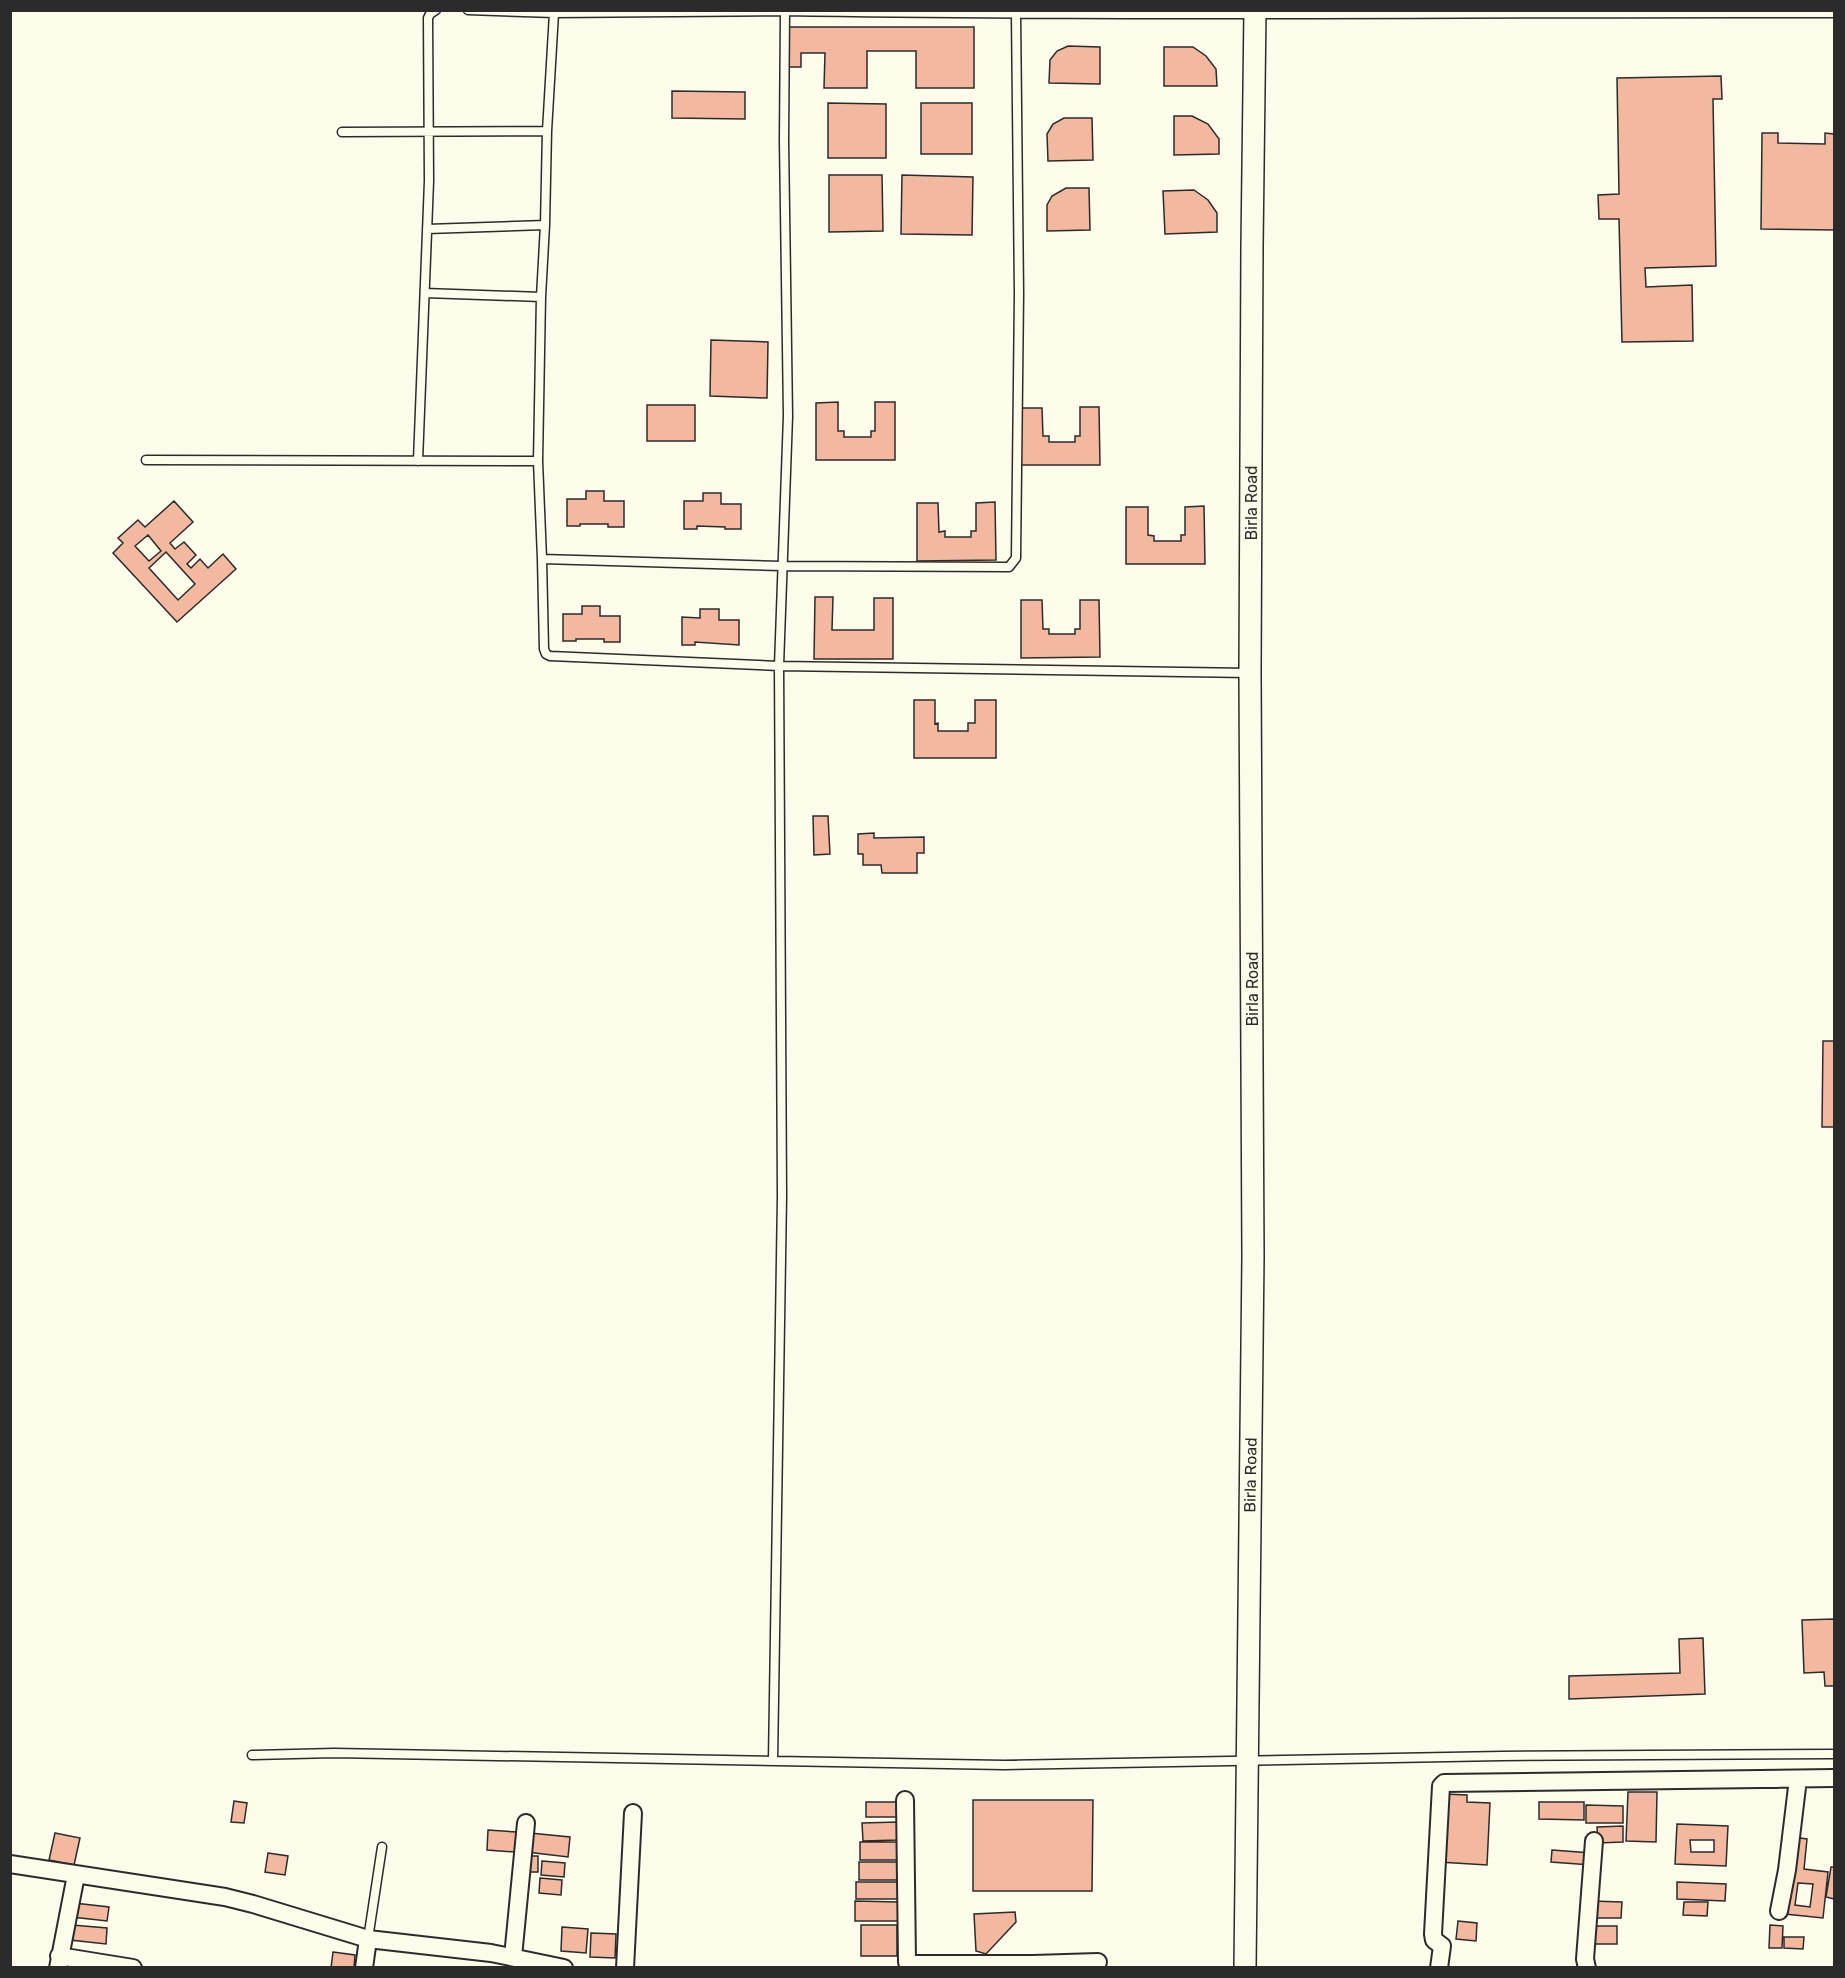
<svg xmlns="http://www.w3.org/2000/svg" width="1845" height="1978" viewBox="0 0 1845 1978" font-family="Rubik,sans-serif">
  <rect width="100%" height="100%" fill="#fdfbea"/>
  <!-- building -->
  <path fill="#f2b8a0" stroke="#2b2b2b" stroke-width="1.5" fill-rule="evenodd" d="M788 27H974V88H916V51H867V88H824L825 53H801V67H788Z
    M1068 46 1100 47V84L1049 83 1050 60 1057 51Z
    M1164 47H1193L1206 56 1216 69 1217 86H1164Z
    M1721 76 1722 99H1713L1716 266 1645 268 1646 287 1692 285 1693 341 1622 342 1619 219H1599L1598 195 1619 194 1617 78Z
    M672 91 745 92V119L672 118Z
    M828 103 886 104V158H828Z
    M921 103H972V154H921Z
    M1174 116H1192L1208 124 1219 139V154L1174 155Z
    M1064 118H1092L1093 160 1048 161 1047 134 1053 124Z
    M1762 133H1778V143L1825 144V133L1834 134V230L1761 229Z
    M829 175H882L883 231 829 232Z
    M902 175 973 177 972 235 901 234Z
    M1066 188H1089L1090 230 1047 231V205L1052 196Z
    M1194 190 1208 200 1217 213V232L1165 234 1163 191Z
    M711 340 768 342 767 398 710 396Z
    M838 402V431H844V437H871V431H875V402H895V460H816V403Z
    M647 405H695V441H647Z
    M1080 407H1099L1100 465H1021V408H1042L1043 436H1049V442H1075V436H1080Z
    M586 491H604V501H624V527H608V524H580V526H567V499H586Z
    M703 493H721V504H741V529H725V527L697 526V529H684V501H703Z
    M174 501 193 522 170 543 175 549 184 542 196 555 187 564 191 568 200 559 208 568 223 554 236 569 177 622 113 553 123 543 118 538 138 520 145 527ZM148 535 161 551 149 561 135 546ZM166 552 195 584 178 600 149 568Z
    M995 502 996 560 917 561V503H938L939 532 945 531V537H971V531H976V503Z
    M1204 506 1205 564H1126V507H1148V535L1154 536V541H1181V535H1185V507Z
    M815 597H833L832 630H874V598H893V659H814Z
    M1021 600H1042L1043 629H1049V634H1075V629H1080V600H1099L1100 657 1021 658Z
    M582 606H600V616H620V642H604V639H576V641H563V614H582Z
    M700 609H719V620H739V645L695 642V645H682V617L700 618Z
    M914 700H935V724L938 723V731H968V723H975V700H996V758H914Z
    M813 816H828L830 854 814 855Z
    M874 833V838L924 837V853H917V873H882L881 865H863V854H858V834Z
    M1823 1041H1834V1127H1822Z
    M1834 1619V1686H1825L1824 1672 1804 1673 1802 1620Z
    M1703 1638 1705 1694 1569 1699V1676L1680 1673 1679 1639Z
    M1628 1792H1657L1656 1842 1626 1841Z
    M1444 1794 1467 1795V1802L1490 1803 1487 1865 1439 1862Z
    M973 1800H1093L1092 1891H973Z
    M234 1801 247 1803 244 1823 231 1822Z
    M866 1802H899V1817H866Z
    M1539 1802H1584V1820L1539 1819Z
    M1586 1805 1623 1806V1823H1586Z
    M898 1822V1840L863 1841 862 1823Z
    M1677 1824 1728 1826 1726 1866 1675 1864ZM1690 1840H1714V1852H1691Z
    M1623 1826V1842L1598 1843 1597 1827Z
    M488 1830 517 1832 515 1852 487 1850Z
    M55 1833 80 1838 74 1865 49 1860Z
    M530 1833 570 1837 568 1857 527 1852Z
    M1793 1837 1807 1839 1804 1869 1828 1872 1823 1918 1785 1914ZM1798 1883 1813 1884 1810 1907 1795 1905Z
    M860 1842H897V1860H860Z
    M1552 1850 1592 1853 1591 1865 1551 1862Z
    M268 1853 288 1856 285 1875 265 1872Z
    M526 1856H538V1872H526Z
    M542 1861 565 1863 564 1877 541 1875Z
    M859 1862H897V1880H859Z
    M1831 1867H1834V1899L1826 1897Z
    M540 1878 562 1880 561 1895 539 1893Z
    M856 1882H899V1899H856Z
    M1677 1882 1726 1884 1725 1901 1677 1899Z
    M855 1901 898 1902V1921H855Z
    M1591 1901 1622 1902 1621 1918H1591Z
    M1684 1902H1708L1707 1916 1683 1915Z
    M74 1903 109 1907 107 1921 72 1917Z
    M1015 1912 1016 1922 986 1954 976 1951 974 1914Z
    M1458 1921 1477 1923 1476 1941 1456 1939Z
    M72 1925 107 1928 106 1944 70 1940Z
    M861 1925H897V1956H861Z
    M1770 1925 1783 1926 1782 1948H1769Z
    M1588 1926H1617V1944H1588Z
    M562 1927 588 1929 586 1953 561 1951Z
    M591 1933 616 1934 615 1958 590 1957Z
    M1784 1937H1804L1803 1949 1784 1948Z
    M333 1952 355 1955 354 1968H331Z"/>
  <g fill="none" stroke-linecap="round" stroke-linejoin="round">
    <!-- service casing -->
    <g stroke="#2b2b2b" stroke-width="11">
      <path id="service" d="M468 10 554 13 547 131 545 225 541 297 538 461 542 559 782 566 1009 567 1016 558 1019 294 1016 14
        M554 10V13L785 11
        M342 132 547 131
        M427 229 545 225
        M425 293 541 297
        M146 460 538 461
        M418 461 429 181 428 18 430 14 436 10
        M542 559 544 649 546 654 550 656 779 666 1250 673
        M252 1755 334 1753 1004 1765 1502 1756 1834 1754
        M773 1761 782 1196 779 666 788 416 784 141 785 11C1135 17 1485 12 1834 13
        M368 1939 382 1847"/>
    </g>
    <!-- minor casing -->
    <g stroke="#2b2b2b" stroke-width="20">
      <path id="minor" d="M905 1800 907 1962 911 1964H1033
        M10 1864 225 1897 253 1904 368 1939 491 1953 564 1968
        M1779 1911 1787 1870 1798 1779
        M59 1956 133 1968
        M513 1957 526 1823
        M58 1968 76 1875
        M364 1968 368 1939
        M625 1968 633 1813
        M1033 1968V1964L1098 1962
        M1439 1968 1442 1946 1434 1940 1433 1934 1441 1786 1444 1783 1834 1778
        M1587 1968 1585 1959 1594 1841"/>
    </g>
    <!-- tertiary casing -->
    <g stroke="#2b2b2b" stroke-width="24">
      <path id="tertiary" d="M1245 1968 1253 1257 1250 673 1252 246 1255 10"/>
    </g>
    <!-- service -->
    <use href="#service" stroke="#fdfbea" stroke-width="8"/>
    <!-- minor -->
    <use href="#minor" stroke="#fdfbea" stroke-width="16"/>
    <!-- tertiary -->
    <use href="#tertiary" stroke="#fdfbea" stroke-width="21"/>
  </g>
  <g text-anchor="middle" stroke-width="4.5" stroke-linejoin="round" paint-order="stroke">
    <!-- street labels -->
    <g font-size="16" fill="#2b2b2b" stroke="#fdfbea">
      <text transform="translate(1251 503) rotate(-90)" y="6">Birla Road</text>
      <text transform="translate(1252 989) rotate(-90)" y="6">Birla Road</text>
      <text transform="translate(1250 1475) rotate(-89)" y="6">Birla Road</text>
    </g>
  </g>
  <!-- border -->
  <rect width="1845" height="1978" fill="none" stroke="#2b2b2b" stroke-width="24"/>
</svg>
